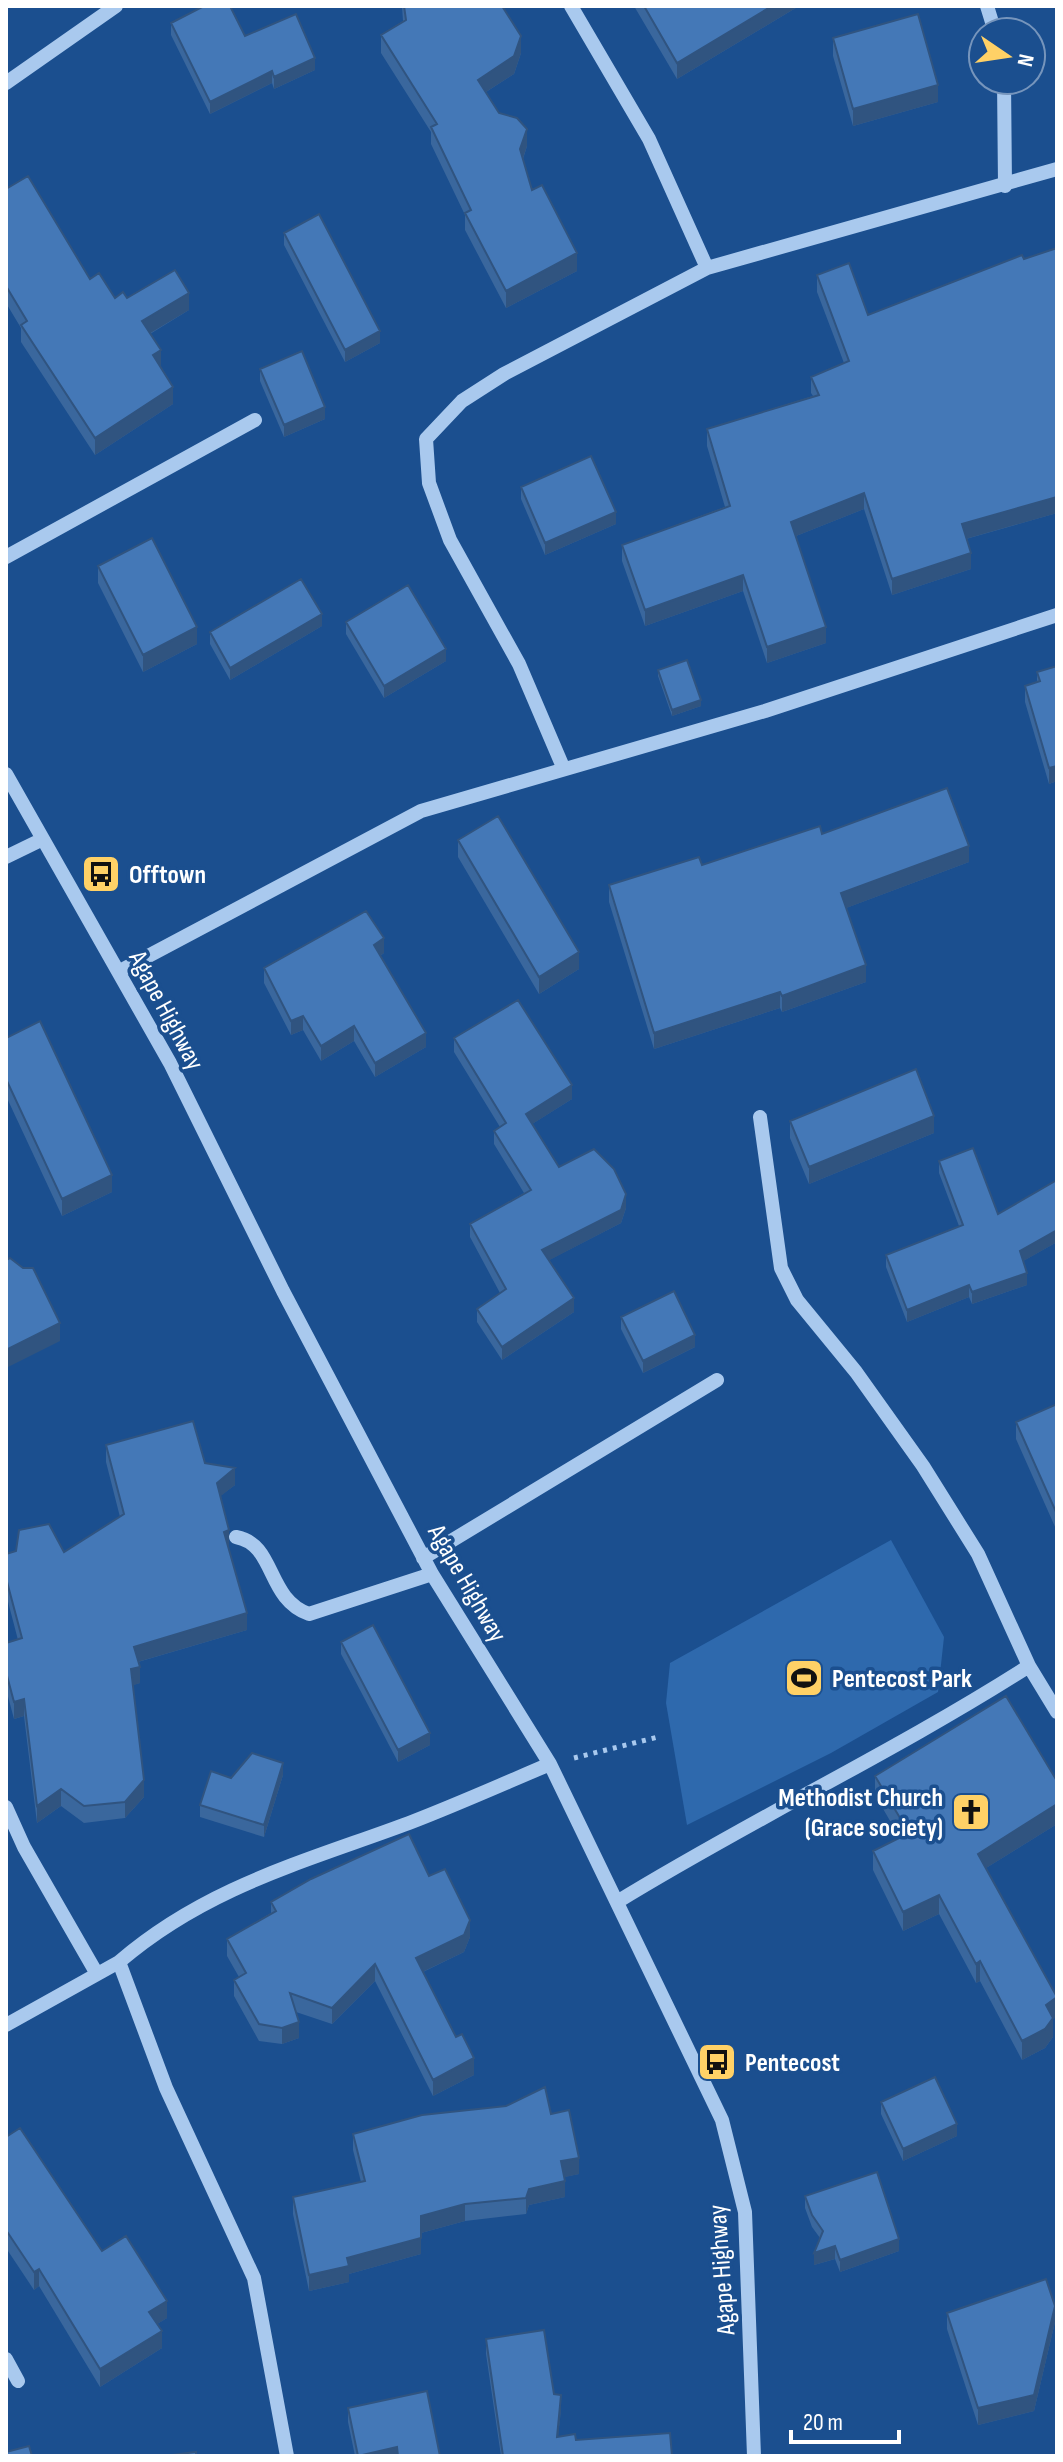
<svg xmlns="http://www.w3.org/2000/svg" width="1063" height="2462" viewBox="0 0 1063 2462" font-family="'Sofia Sans Condensed',sans-serif">
  <rect width="100%" height="100%" fill="#1b4f8f"/>
  <!-- green -->
  <path fill="#2e69ad" d="M891 1540 944 1637 938 1692 831 1753 687 1825 666 1703 670 1663Z"/>
  <g fill="none" stroke-linecap="round" stroke-linejoin="round">
    <!-- path -->
    <path stroke="#a9c9ee" stroke-width="5" stroke-dasharray="4 6" stroke-linecap="butt" d="M574 1758 658 1737"/>
    <!-- minor -->
    <path stroke="#a9c9ee" stroke-width="14" d="M571 6 649 139 707 268
      M987 6 995 32
      M1004 80 1005 186
      M6 83 116 6
      M6 557 255 420
      M563 767 519 664 450 540 429 483 426 439 462 401 504 374 707 268 1057 169
      M6 774 170 1063 283 1291 432 1574 550 1764 722 2120 745 2212 754 2456
      M6 857 43 839
      M120 971 421 811 765 711 1057 615
      M760 1117 781 1268 797 1300 856 1372 923 1466 978 1554 1029 1666 1057 1712
      M236 1537C276 1544 266 1599 309 1614L432 1574
      M423 1558 717 1380
      M6 1807 24 1847 97 1974
      M617 1902C752 1819 896 1751 1029 1666
      M6 2025 119 1962
      M6 2359 18 2381
      M287 2456 254 2278 166 2088 119 1962C206 1887 304 1862 409 1823 456 1805 503 1784 550 1764"/>
  </g>
  <!-- wall -->
  <path fill="#3a679d" d="M402 6H502L521 53 514 74 486 92 499 113 527 146 523 159 532 190 577 271 506 308 465 230V215L431 144V132L381 53V35L403 21Z
    M634 6H799L677 79Z
    M171 23 245 36 315 70 274 89 272 83 210 114 171 35Z
    M833 38 938 102 853 126 833 56Z
    M6 189 90 279 115 298H127L189 310 150 334 173 404 95 455 21 342V328L6 303Z
    M284 233 380 343 345 362 284 245Z
    M817 275 868 315 1057 513 966 539 971 569 892 595 864 509 796 536 826 643 767 663 743 591 645 626 622 561V545L725 507 707 446V429L813 396 811 393V377L844 363 817 292Z
    M260 369 325 419 284 437 260 381Z
    M521 487 616 524 545 555 521 499Z
    M98 566 197 644 143 672 98 583Z
    M346 622 446 661 384 698 346 634Z
    M322 626 230 680 210 644V632Z
    M1057 666V781L1049 784 1025 702V686L1037 682V672Z
    M658 670 701 706 672 716 658 676Z
    M822 834 969 862 846 908 866 982 782 1012 780 1008 654 1049 609 902V885L702 865Z
    M458 840 579 969 539 994 458 857Z
    M384 953 380 956 426 1047 375 1077 354 1041 321 1061 303 1030 291 1035 264 983V968Z
    M6 1038 112 1192 62 1216 6 1096Z
    M454 1038 572 1099 532 1124 559 1167 626 1208 621 1223 549 1260 574 1312 502 1360 477 1322V1309L500 1293 470 1237V1224L524 1193 494 1144V1131L500 1127 454 1052Z
    M790 1121 934 1133 809 1184 790 1138Z
    M939 1161 998 1214 1057 1180V1242L1023 1261 1027 1285 972 1304 969 1297 907 1322 886 1267V1255L959 1226 939 1173Z
    M621 1317 695 1347 643 1373 621 1329Z
    M1057 1404V1528L1056 1529 1016 1439V1422Z
    M106 1445 205 1463 235 1485 220 1496 228 1547 247 1630 138 1662 140 1683 132 1685 144 1797 125 1818 84 1823 61 1806 37 1823 24 1716 14 1719 6 1689V1643L18 1640 6 1594V1554L64 1552 120 1517 106 1462Z
    M341 1642 430 1745 398 1762 341 1654Z
    M283 1775 264 1837 200 1817V1805L231 1778Z
    M875 1776 1057 1781V1824L986 1868 1053 2019V2037L1045 2048 1022 2060 980 1981 976 1983 939 1914 903 1931 873 1870V1851L900 1838 875 1795Z
    M429 1876 470 1937 464 1952 423 1972 474 2075 433 2096 375 1981 332 2024 296 2012 299 2038 282 2044 259 2041 234 1996V1980L239 1977 227 1956V1939L271 1913V1902Z
    M881 2102 957 2136 903 2161 881 2114Z
    M551 2114 579 2174 564 2177 565 2197 529 2205 526 2214 465 2221 421 2233V2254L349 2274V2282L309 2291 293 2214V2197L361 2182 353 2150V2134Z
    M6 2137 102 2251 167 2318 157 2324 162 2348 100 2387 39 2286 34 2290 6 2248Z
    M805 2196 899 2251 840 2272 835 2259 814 2265 820 2238 812 2227 805 2208Z
    M947 2313 1055 2322 1034 2411 978 2425 947 2329Z
    M486 2339 554 2394 561 2409 558 2436 672 2456H501L486 2354Z
    M348 2408 440 2456H355L348 2422Z"/>
  <!-- shaded-wall -->
  <path fill="#305480" d="M772 6H799L677 79V63Z
    M521 36V53L514 74 478 97V80Z
    M315 58V70L274 89V77Z
    M272 71V83L210 114V102Z
    M938 85V102L853 126V109Z
    M527 129V146L520 167V149Z
    M577 253V271L506 308V291Z
    M189 293V310L142 338V321Z
    M380 331V343L345 362V350Z
    M161 350V367L153 355Z
    M173 387V404L95 455V438Z
    M325 407V419L284 437V425Z
    M864 493V509L791 538V522Z
    M1057 497V513L962 540V524Z
    M616 512V524L545 555V543Z
    M971 553V569L892 595V579Z
    M743 575V591L645 626V610Z
    M322 614V626L230 680V668Z
    M197 627V644L143 672V655Z
    M826 627V643L767 663V647Z
    M446 649V661L384 698V686Z
    M701 700V706L672 716V710Z
    M1057 766V781L1049 784V768Z
    M969 846V862L841 910V893Z
    M384 938V953L374 960V945Z
    M579 952V969L539 994V977Z
    M866 965V982L782 1012V996Z
    M780 992V1008L654 1049V1033Z
    M303 1016V1030L291 1035V1021Z
    M354 1026V1041L321 1061V1046Z
    M426 1033V1047L375 1077V1063Z
    M572 1085V1099L526 1128V1114Z
    M934 1116V1133L809 1184V1167Z
    M112 1175V1192L62 1216V1199Z
    M626 1194V1208L621 1223 542 1264V1250Z
    M1057 1230V1242L1020 1263V1251Z
    M1027 1273V1285L972 1304V1292Z
    M969 1285V1297L907 1322V1310Z
    M574 1298V1312L502 1360V1347Z
    M60 1323V1341L6 1368V1350Z
    M695 1335V1347L643 1373V1361Z
    M235 1468V1485L217 1499V1483Z
    M1057 1511V1528L1056 1529V1512Z
    M229 1530V1547L224 1548V1532Z
    M247 1613V1630L134 1663V1647Z
    M140 1667V1683L131 1686V1669Z
    M24 1699V1716L14 1719V1702Z
    M430 1733V1745L398 1762V1750Z
    M283 1763V1775L264 1837V1825Z
    M144 1780V1797L125 1818V1802Z
    M61 1789V1806L37 1823V1806Z
    M1057 1804V1824L978 1873V1854Z
    M939 1895V1914L903 1931V1912Z
    M470 1920V1937L464 1952 416 1975V1958Z
    M980 1961V1981L976 1983V1964Z
    M375 1964V1981L332 2024V2008Z
    M1057 1998V2017L1053 2019V2037L1045 2048 1022 2060V2041L1046 2005Z
    M299 2022V2038L282 2044V2028Z
    M474 2058V2075L433 2096V2080Z
    M957 2124V2136L903 2161V2149Z
    M579 2158V2174L561 2178V2161Z
    M565 2181V2197L529 2205 526 2214V2198L529 2189Z
    M465 2204V2221L421 2233V2216Z
    M421 2238V2254L349 2274V2282L309 2291V2275L347 2258Z
    M899 2239V2251L840 2272V2260Z
    M835 2246V2259L814 2265V2253Z
    M39 2269V2286L34 2290V2272Z
    M167 2301V2318L149 2329V2312Z
    M1055 2306V2322L1034 2411 978 2425V2408Z
    M162 2331V2348L100 2387V2369Z
    M561 2395V2409L557 2451V2437Z
    M397 2447V2456H358Z"/>
  <!-- building -->
  <path fill="#4478b7" stroke="#305480" stroke-width="2" d="M204 6H230L245 36 296 14 315 58 274 77 272 71 210 102 171 23Z
    M404 6H502L521 36 514 56 478 80 499 113 517 118 527 129 520 149 532 190 542 185 577 253 506 291 465 213 471 210 431 127 437 124 381 35 406 20Z
    M644 6H772L677 63Z
    M918 14 938 85 853 109 833 38Z
    M28 176 90 279 99 273 115 298 123 292 127 298 175 270 189 293 142 321 161 350 153 355 173 387 95 438 21 325 27 321 6 286V189Z
    M319 214 380 331 345 350 284 233Z
    M1057 248V497L962 524 971 553 892 579 864 493 791 522 826 627 767 647 743 575 645 610 622 545 730 506 707 429 819 395 811 377 849 361 817 275 849 263 868 315 1022 255 1024 259Z
    M302 351 325 407 284 425 260 369Z
    M591 456 616 512 545 543 521 487Z
    M152 538 197 627 143 655 98 566Z
    M301 579 322 614 230 668 210 632Z
    M408 585 446 649 384 686 346 622Z
    M687 660 701 700 672 710 658 670Z
    M1057 666V766L1049 768 1025 686 1040 681 1037 672Z
    M947 788 969 846 841 893 866 965 782 996 780 992 654 1033 609 885 699 857 702 865 820 826 822 834Z
    M498 816 579 952 539 977 458 840Z
    M366 911 384 938 374 945 426 1033 375 1063 354 1026 321 1046 303 1016 291 1021 264 968Z
    M518 1000 572 1085 526 1114 559 1167 594 1149 614 1169 626 1194 621 1210 542 1250 574 1298 502 1347 477 1309 506 1289 470 1224 531 1190 494 1131 506 1123 454 1038Z
    M40 1021 112 1175 62 1199 6 1079V1038Z
    M916 1069 934 1116 809 1167 790 1121Z
    M973 1148 998 1214 1057 1180V1230L1020 1251 1027 1273 972 1292 969 1285 907 1310 886 1255 963 1225 939 1161Z
    M10 1258 23 1268H33L60 1323 6 1350V1260Z
    M674 1291 695 1335 643 1361 621 1317Z
    M1057 1404V1511L1056 1512 1016 1422Z
    M193 1421 205 1463 235 1468 217 1483 229 1530 224 1532 247 1613 134 1647 140 1667 131 1669 144 1780 125 1802 84 1806 61 1789 37 1806 24 1699 14 1702 6 1672V1643L22 1638 6 1578V1554L16 1551 19 1530 49 1524 64 1552 124 1514 106 1445Z
    M373 1625 430 1733 398 1750 341 1642Z
    M1006 1696 1057 1781V1804L978 1854 1057 1997 1046 2005 1053 2018 1045 2029 1022 2041 980 1961 976 1964 939 1895 903 1912 873 1851 909 1833 875 1776Z
    M252 1753 283 1763 264 1825 200 1805 211 1771 231 1778Z
    M409 1834 429 1876 445 1869 470 1920 464 1935 416 1958 456 2037 462 2034 474 2058 433 2080 375 1964 332 2008 290 1993 299 2022 282 2028 259 2024 234 1980 246 1973 227 1939 276 1911 271 1902 311 1879Z
    M935 2077 957 2124 903 2149 881 2102Z
    M545 2087 551 2114 569 2110 579 2158 561 2161 565 2181 529 2189 526 2198 465 2204 421 2216V2238L347 2258 349 2266 309 2275 293 2197 365 2181 353 2134 422 2115 506 2106Z
    M20 2128 102 2251 126 2236 167 2301 149 2312 162 2331 100 2369 39 2269 34 2272 6 2230V2137Z
    M877 2172 899 2239 840 2260 835 2246 814 2253 823 2231 812 2215 805 2196Z
    M1046 2279 1055 2306 1034 2395 978 2408 947 2313Z
    M544 2330 554 2394 561 2395 557 2437 575 2434 576 2440 670 2433 672 2456H503L486 2339Z
    M427 2391 440 2456H398L397 2447 358 2456 348 2408Z
    M29 2446 32 2456H6V2452Z
    M196 2452V2456H164Z"/>
  <!-- icons -->
  <defs>
    <g id="bus-square" transform="scale(2)"><rect x="-9" y="-9" width="18" height="18" rx="4" fill="#ffd166" stroke="#1b4f8f"/><path d="M-5-6H5V4H4V6H2V4H-2V6H-4V4H-5ZM-3.5-4V0h7V-4ZM-3.5 1.2v1.5H-2V1.2ZM2 1.2v1.5H3.5V1.2Z" fill="#111"/></g>
    <g id="stadium-square" transform="scale(2)"><rect x="-9" y="-9" width="18" height="18" rx="4" fill="#ffd166" stroke="#1b4f8f"/><path d="M0-5a6.5 5 0 1 0 0 10a6.5 5 0 1 0 0-10ZM-3.5-1.8h7v3.6h-7Z" fill="#111"/></g>
    <g id="church-square" transform="scale(2)"><rect x="-9" y="-9" width="18" height="18" rx="4" fill="#ffd166" stroke="#1b4f8f"/><path d="M-1.2-6h2.4v3.5h3.3v2.4h-3.3V6h-2.4V-.1h-3.3v-2.4h3.3Z" fill="#111"/></g>
  </defs>
  <g fill-rule="evenodd">
    <use href="#bus-square" x="101" y="874"/>
    <use href="#stadium-square" x="804" y="1678"/>
    <use href="#church-square" x="971" y="1812"/>
    <use href="#bus-square" x="717" y="2062"/>
  </g>
  <g text-anchor="middle" stroke-width="7" stroke-linejoin="round" paint-order="stroke">
    <!-- poi labels -->
    <g font-size="26" font-weight="bold" fill="#fff" stroke="#1b4f8f" text-anchor="start">
      <text x="129" y="883">Offtown</text>
      <text x="832" y="1687">Pentecost Park</text>
      <text x="943" y="1806" text-anchor="end">Methodist Church<tspan x="943" dy="30">(Grace society)</tspan></text>
      <text x="745" y="2071">Pentecost</text>
    </g>
    <!-- street labels -->
    <g font-size="26" fill="#fff" stroke="#1b4f8f">
      <text transform="translate(167 1010) rotate(62)" y="9">Agape Highway</text>
      <text transform="translate(468 1583) rotate(60)" y="9">Agape Highway</text>
      <text transform="translate(721 2270) rotate(-94)" y="9">Agape Highway</text>
    </g>
  </g>
  <!-- border -->
  <rect width="1063" height="2462" fill="none" stroke="#ffffff" stroke-width="16"/>
  <!-- north arrow -->
  <g transform="translate(1007 56) rotate(103)"><circle r="38" fill="#1b4f8f" stroke="#7695bc" stroke-width="2"/>
  <path d="M0-6L14 30L0 20L-14 30Z" fill="#ffd166"/>
  <text y="-12" font-size="22" font-weight="bold" text-anchor="middle" fill="#ffffff">N</text>
  </g>
  <!-- scale -->
  <path d="M791 2430v12h108v-12" fill="none" stroke="#ffffff" stroke-width="4"/>
  <text x="803" y="2430" font-size="24" fill="#ffffff" stroke="#1b4f8f" stroke-width="6" paint-order="stroke">20 m</text>
</svg>
